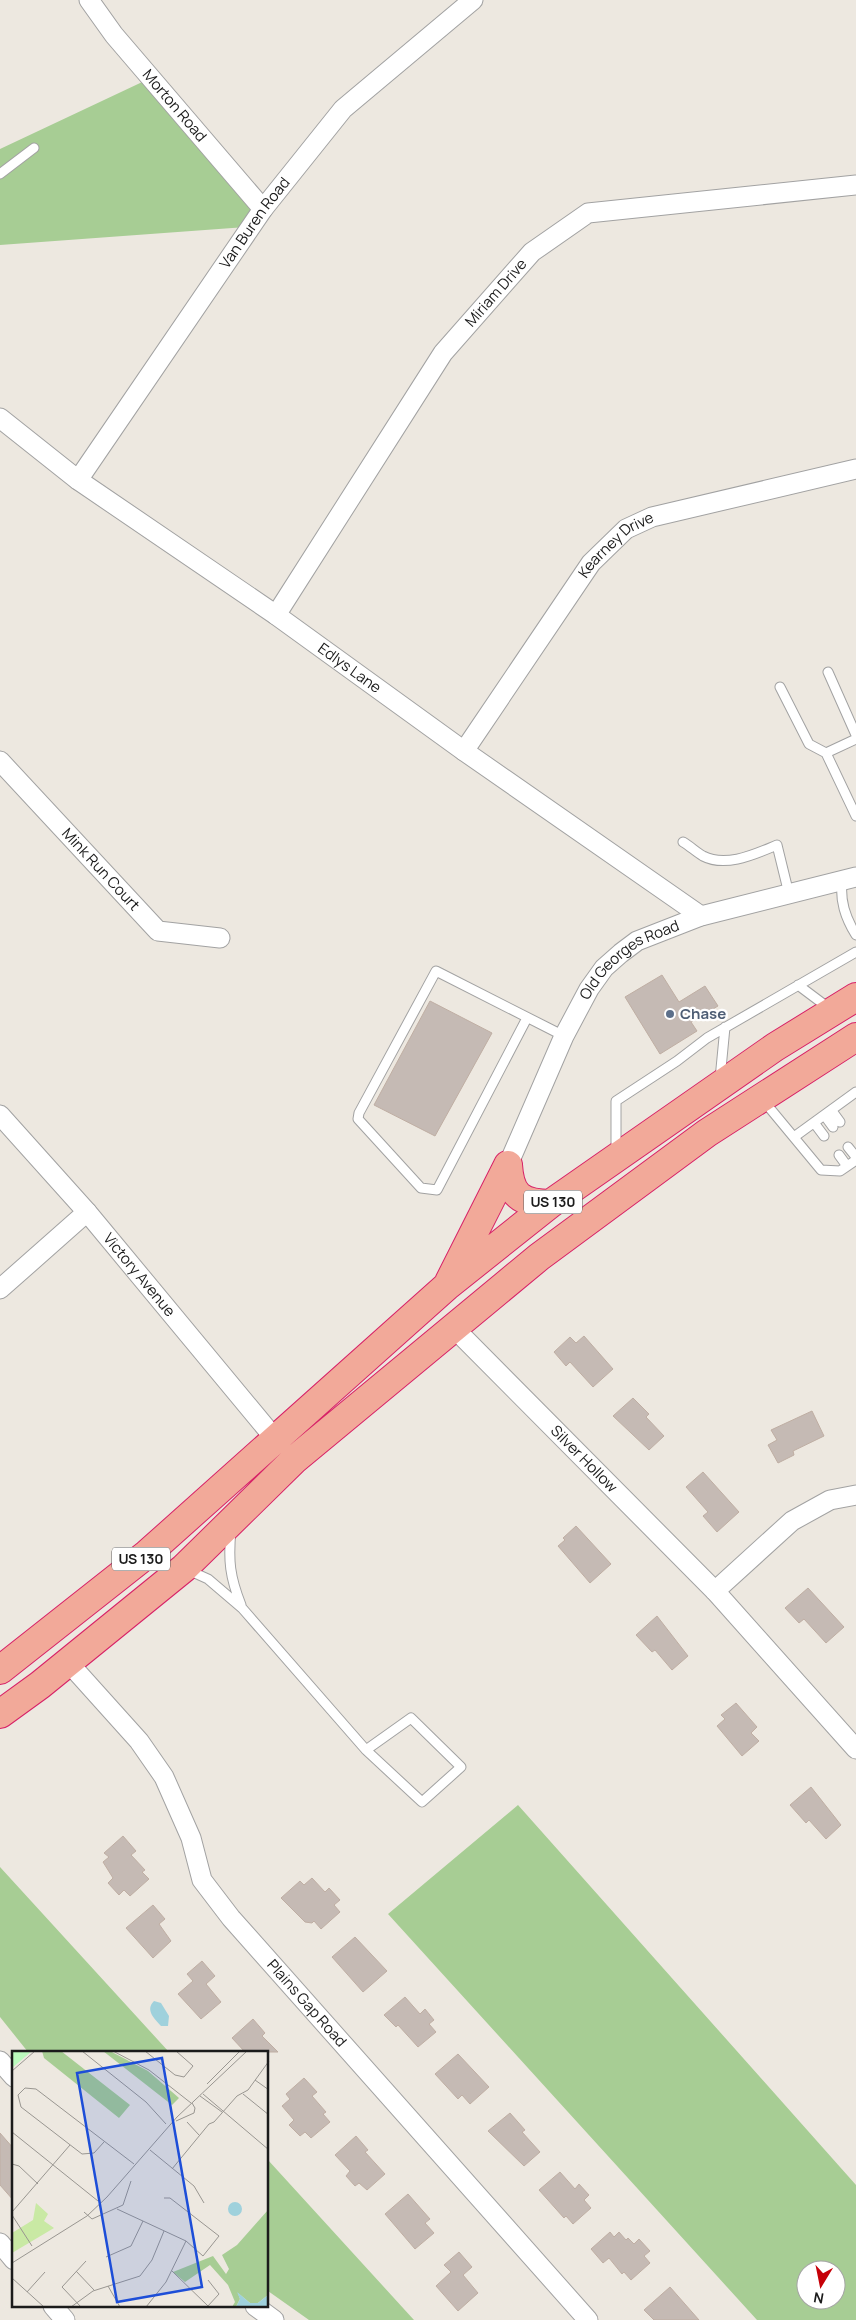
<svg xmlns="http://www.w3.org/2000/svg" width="856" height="2320" viewBox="0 0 856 2320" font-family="Manrope,sans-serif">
  <rect width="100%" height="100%" fill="#ede8e0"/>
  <!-- forest -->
  <path fill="#a7cd94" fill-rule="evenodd" d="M155 76 261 204 246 227 0 245V149Z
    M518 1805 856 2185V2320H757L388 1914ZM806 2270H836V2300H806Z
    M0 1867 169 2052H28L0 2017Z
    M268 2160 414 2320H309L268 2291Z"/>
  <!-- water -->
  <path fill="#9fd1dc" d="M154 2001 161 2003 169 2016 168 2026H161C154 2018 145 2010 154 2001Z"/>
  <!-- building -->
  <path fill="#c5bab4" stroke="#bfaea3" d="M662 975 679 1002 705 986 718 1006 691 1022 697 1031 660 1054 625 997Z
    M430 1001 492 1033 435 1136 374 1105Z
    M584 1336 613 1369 593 1387 570 1362 566 1366 554 1352 570 1337 576 1343Z
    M633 1398 649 1414 646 1417 664 1436 649 1450 613 1416Z
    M812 1411 824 1436 793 1451 794 1455 778 1463 768 1445 777 1440 771 1430Z
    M703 1472 739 1512 717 1532 703 1516 708 1512 686 1487Z
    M576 1526 611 1564 590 1583 558 1546 565 1540 563 1538Z
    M808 1588 844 1627 826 1643 804 1619 799 1623 785 1608Z
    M657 1616 688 1656 672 1670 655 1650 652 1652 636 1635Z
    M736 1703 757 1727 751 1733 759 1741 742 1756 717 1726 725 1719 721 1715Z
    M811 1787 841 1825 826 1839 809 1820 806 1823 790 1805Z
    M123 1836 136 1851 131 1855 145 1870 142 1872 149 1879 130 1896 124 1890 119 1895 108 1883 113 1878 103 1862 109 1857 104 1853Z
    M312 1878 325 1892 329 1888 340 1900 334 1905 340 1912 321 1929 314 1921 312 1923 305 1922 281 1898 300 1881 304 1885Z
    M153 1905 165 1919 159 1924 171 1941 153 1958 126 1928Z
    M355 1937 387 1971 363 1992 332 1957Z
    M202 1961 215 1976 206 1984 221 2002 201 2019 178 1994 193 1981 187 1974Z
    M405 1997 420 2014 425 2009 434 2020 429 2024 436 2032 418 2047 398 2025 396 2027 384 2015Z
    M253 2019 265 2033 262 2036 278 2052H245L232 2038Z
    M458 2054 489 2087 470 2104 462 2095 458 2099 435 2074Z
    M304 2078 317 2092 312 2096 326 2112 323 2114 330 2122 311 2138 305 2132 300 2136 289 2125 294 2120 282 2106 290 2099 286 2094Z
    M510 2113 525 2130 522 2132 540 2152 524 2166 488 2131Z
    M0 2133 14 2149V2201L0 2185Z
    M356 2136 368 2150 365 2152 385 2174 367 2190 359 2183 355 2186 346 2176 350 2171 335 2155Z
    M560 2172 575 2189 579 2184 589 2195 584 2200 591 2208 573 2224 566 2216 564 2218 539 2190Z
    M408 2194 430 2219 425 2223 434 2233 415 2249 385 2214Z
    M610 2232 614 2237 619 2232 626 2240 628 2238 634 2244 639 2239 650 2251 644 2256 650 2263 631 2280 624 2272 622 2274 609 2258 603 2263 591 2249Z
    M459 2252 472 2267 463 2275 478 2293 458 2311 436 2286 451 2272 444 2265Z
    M670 2287 699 2320H654L644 2310Z"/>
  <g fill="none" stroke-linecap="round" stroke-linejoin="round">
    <!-- service casing -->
    <g stroke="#a2a2a2" stroke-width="11">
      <path id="service" d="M0 174 34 148
        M828 672 856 735
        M780 687 809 744 826 753
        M856 739 826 753 856 816
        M683 842C690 846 696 852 703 856 726 868 755 854 777 845L789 894
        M842 881C840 901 845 917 856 935
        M798 985 830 1009
        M527 1018 437 1190 421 1188 358 1119 359 1113 436 971 564 1036
        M720 1079 725 1027
        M763 1100 821 1170 840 1171 856 1160
        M832 1111 840 1122
        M825 1116 833 1127
        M815 1124 824 1136
        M794 1137 856 1092
        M848 1147 856 1157
        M616 1153V1101L677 1061 707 1038 856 952
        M839 1155 847 1166
        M231 1530C228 1561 230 1577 241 1605
        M188 1570 208 1579 242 1608 366 1750 422 1802 461 1767 411 1718 366 1750"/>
    </g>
    <!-- minor casing -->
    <g stroke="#a2a2a2" stroke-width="21">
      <g id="minor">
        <path id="s1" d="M89 0 114 35 263 209"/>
        <path id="s2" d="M0 418 78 480 276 615 464 751 701 916"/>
        <path id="s3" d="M78 480 263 209 343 109 473 0"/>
        <path id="s4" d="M276 615 443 353 532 252 588 213 856 185"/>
        <path id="s5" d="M464 751 591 563 626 529 652 517 856 469"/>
        <path id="s6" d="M0 761 158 931 220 938"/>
        <path id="s7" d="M0 1115 87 1212 276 1440"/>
        <path id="s8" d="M508 1165 564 1036 589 989 604 968 621 953 637 941 701 916 856 877"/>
        <path d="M0 1289 87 1212"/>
        <path id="s9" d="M453 1327 715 1591 856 1749"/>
        <path d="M715 1591 792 1521 830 1500 856 1495"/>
        <path id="s10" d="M68 1662 139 1741 164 1777 191 1838 202 1880 231 1918 588 2320"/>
        <path d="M0 2061 14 2077"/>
        <path d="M0 2243 14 2260"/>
        <path d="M53 2306 65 2320"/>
        <path d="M255 2306 274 2320"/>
      </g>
    </g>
    <!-- trunk casing -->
    <g stroke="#d72167" stroke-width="30">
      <path id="trunk" d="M508 1165C510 1196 521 1203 550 1204
        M449 1282 508 1165
        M0 1670 147 1554 447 1286 550 1204 775 1047 856 997
        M0 1714 40 1685 184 1568 294 1460 539 1257 707 1133 856 1037"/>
    </g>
    <!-- service -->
    <use href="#service" stroke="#fff" stroke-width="9"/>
    <!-- minor -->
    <use href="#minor" stroke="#fff" stroke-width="19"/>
    <!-- trunk -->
    <use href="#trunk" stroke="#f2a999" stroke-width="28"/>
  </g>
  <!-- markers -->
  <circle fill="#5c6f8a" stroke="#fff" stroke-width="2" cx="670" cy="1014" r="5"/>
  <g text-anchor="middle" stroke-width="4.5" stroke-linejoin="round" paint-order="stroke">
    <!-- shield labels -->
    <g fill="#fff" stroke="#5f5f5f" stroke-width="1">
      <rect x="524" y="1190.5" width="58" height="23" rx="4"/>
      <rect x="112" y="1547.5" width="58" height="23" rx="4"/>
    </g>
    <g font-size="14" font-weight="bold" fill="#1b1b1b">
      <text x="553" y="1207">US 130</text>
      <text x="141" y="1564">US 130</text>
    </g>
    <!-- street labels -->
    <g font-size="15" fill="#1b1b1b" stroke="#fff">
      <text dy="5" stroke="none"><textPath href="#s1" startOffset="136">Morton Road</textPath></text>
      <text dy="5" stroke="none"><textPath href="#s3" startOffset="312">Van Buren Road</textPath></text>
      <text dy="5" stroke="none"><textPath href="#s4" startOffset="391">Miriam Drive</textPath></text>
      <text dy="5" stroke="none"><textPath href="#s5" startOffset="258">Kearney Drive</textPath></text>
      <text dy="5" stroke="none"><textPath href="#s2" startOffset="430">Edlys Lane</textPath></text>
      <text dy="5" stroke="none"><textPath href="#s6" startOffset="148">Mink Run Court</textPath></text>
      <text dy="5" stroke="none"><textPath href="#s8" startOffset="245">Old Georges Road</textPath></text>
      <text dy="5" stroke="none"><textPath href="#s7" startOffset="212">Victory Avenue</textPath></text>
      <text dy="5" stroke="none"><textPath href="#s9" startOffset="186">Silver Hollow</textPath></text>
      <text dy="5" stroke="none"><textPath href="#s10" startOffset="422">Plains Gap Road</textPath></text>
    </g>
    <!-- service labels -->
    <g font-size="15" font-weight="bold" fill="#4e5e75" stroke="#fff" text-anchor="start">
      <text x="680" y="1019">Chase</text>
    </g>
  </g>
  <!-- overview -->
  <g transform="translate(12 2051)">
    <rect width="256" height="256" fill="#ede8e0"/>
    <path d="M24 152 36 163 32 170 42 177 0 202V182L21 169Z" fill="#c9e9a4"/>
    <path d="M30 0H49L118 54 107 67 32 7ZM91 0H98L136 20 167 47 160 54ZM256 159V244L246 252H238L226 242 228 248 224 256H220L223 251 216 234 198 214 173 231 161 221 201 205 214 223 217 218 210 204 225 194Z" fill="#a7cd94"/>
    <path d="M0 0H20L0 17Z" fill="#bbfabd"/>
    <path d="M216 158a7 7 0 1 1 14 0a7 7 0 1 1-14 0ZM225 241 238 252H246L256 244V256H224L228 248Z" fill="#9fd1dc"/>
    <path fill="none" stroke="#999691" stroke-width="1" d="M70 0 134 51 154 73M101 0 137 19 179 52M133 0 163 24 172 26 181 15 164 0M0 20 23 0M243 29 257 39M195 33 228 0M191 43 257 99M231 43 257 64M188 45 210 61M164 70 182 62 183 57 180 52M175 71 187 84M0 81 86 150M92 91 82 102 70 103 9 56 6 44 13 37 24 38 122 113M138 99 182 135 192 152M0 113 7 115 26 133M160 118 197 73 202 71 225 45 236 39 257 10M105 158 174 190 191 205 207 185 158 147H152M0 161 58 94M72 161 80 168 111 154 119 130M0 164 20 195M94 206 119 195 131 170M0 212 75 165 95 146 165 66 235 0M64 220 82 239M160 220 196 255M0 227 32 256M96 235 108 256M15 241 33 221M59 256 81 240 128 225 140 209 152 180M69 256 50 236 74 210M134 256 154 231 174 190M195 256 207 243 196 229"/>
    <path fill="#1d4ed8" fill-opacity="0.15" stroke="#1d4ed8" stroke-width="2.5" d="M150 7 190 236 105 251 65 22Z"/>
    <rect width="256" height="256" fill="none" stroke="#1b1b1b" stroke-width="2.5"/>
  </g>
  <!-- north arrow -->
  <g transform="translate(821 2285) rotate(190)"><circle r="24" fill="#ffffff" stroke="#a4a4a4"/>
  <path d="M0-4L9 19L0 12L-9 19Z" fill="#c60008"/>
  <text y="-8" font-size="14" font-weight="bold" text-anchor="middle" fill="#1b1b1b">N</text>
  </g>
</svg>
